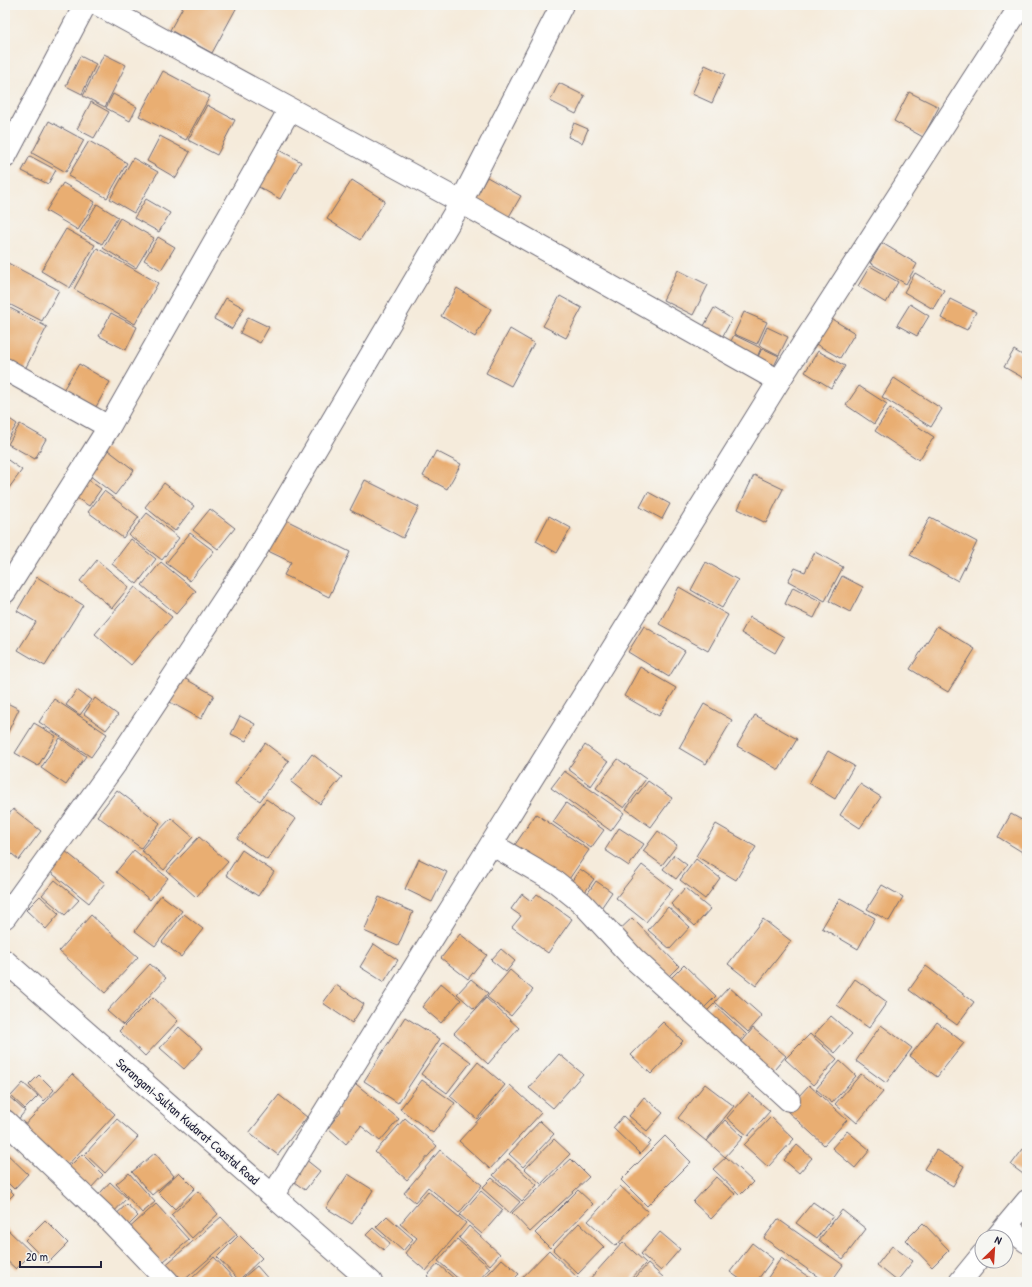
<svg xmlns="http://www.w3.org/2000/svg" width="1032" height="1287" viewBox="0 0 1032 1287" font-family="'Patrick Hand',sans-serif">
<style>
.building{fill:#e9ae72}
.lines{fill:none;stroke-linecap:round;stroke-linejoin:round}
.minor-casing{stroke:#6c6873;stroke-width:24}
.primary-casing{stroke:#6c6873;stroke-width:24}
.minor{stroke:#fff;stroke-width:22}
.primary{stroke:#fff;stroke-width:22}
.labels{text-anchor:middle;stroke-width:3;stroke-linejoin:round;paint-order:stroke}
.street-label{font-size:13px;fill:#22223b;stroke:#f6f6f2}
</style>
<rect width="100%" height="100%" fill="#f6f6f2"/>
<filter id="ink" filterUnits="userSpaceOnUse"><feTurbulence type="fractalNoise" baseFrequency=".025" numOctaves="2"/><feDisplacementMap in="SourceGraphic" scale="8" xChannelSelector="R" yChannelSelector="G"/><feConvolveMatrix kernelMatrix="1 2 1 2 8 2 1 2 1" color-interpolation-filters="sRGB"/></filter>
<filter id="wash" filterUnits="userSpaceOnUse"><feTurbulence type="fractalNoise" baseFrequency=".012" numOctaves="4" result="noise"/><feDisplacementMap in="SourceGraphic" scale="16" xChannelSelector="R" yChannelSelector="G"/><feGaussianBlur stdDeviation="0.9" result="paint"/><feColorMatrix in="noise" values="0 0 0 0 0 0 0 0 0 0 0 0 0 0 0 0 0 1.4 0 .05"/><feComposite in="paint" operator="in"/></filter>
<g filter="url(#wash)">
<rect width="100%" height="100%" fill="#f5ebdb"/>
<g id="blocks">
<path class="building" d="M184,5H238L212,53L170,30Z
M104,54L126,65L105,107L83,96Z
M80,56L96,64L82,94L66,86Z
M705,65L725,74L712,103L692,94Z
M163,71L210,96L186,140L139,116Z
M559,83L585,96L576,114L550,101Z
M909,92L939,107L923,137L894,121Z
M113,94L137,107L130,121L106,108Z
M91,102L109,112L94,138L77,129Z
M207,105L235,120L217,155L188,140Z
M49,121L84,140L66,172L32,153Z
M574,123L588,129L582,143L568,137Z
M160,136L190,152L176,178L147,161Z
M89,141L127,163L107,198L68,176Z
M271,145L301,162L280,199L250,182Z
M30,156L56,170L48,184L22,171Z
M133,158L158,172L134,213L110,199Z
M487,177L521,196L507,220L474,201Z
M352,180L385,201L360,240L327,219Z
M63,183L95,202L78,230L46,211Z
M146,199L170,213L159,232L134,218Z
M97,204L118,217L102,244L80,232Z
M120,218L154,238L136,268L103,248Z
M66,229L95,245L70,288L41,271Z
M158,237L175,247L161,270L144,260Z
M882,243L917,264L906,284L870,263Z
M97,248L158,283L135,324L74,289Z
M6,262L59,290L42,321L5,302V264Z
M870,266L898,282L886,303L858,286Z
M678,270L708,285L693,315L663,300Z
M915,273L944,290L933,309L904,292Z
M457,288L491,309L475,337L441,316Z
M560,296L582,308L566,338L543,326Z
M226,298L244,308L232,329L214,319Z
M950,299L976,312L967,330L941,318Z
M910,304L929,316L917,336L897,325Z
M8,307L47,327L25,369L5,359V313Z
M714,308L732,319L719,343L700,333Z
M744,312L767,322L757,344L734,334Z
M111,313L137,327L126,350L99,336Z
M248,317L269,327L260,343L240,333Z
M830,318L855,333L840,358L814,343Z
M767,327L788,337L779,355L759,345Z
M510,329L534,343L511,386L486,373Z
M734,335L761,348L755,362L727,349Z
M762,348L779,356L770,374L754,366Z
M1014,350L1027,358V380L1004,367Z
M818,351L845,366L831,388L805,372Z
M79,364L110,382L92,414L60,395Z
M894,378L942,409L931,427L882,397Z
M859,386L887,404L874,424L846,405Z
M890,408L934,437L919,460L875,431Z
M5,416L17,424L6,442L5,441Z
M20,424L46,439L35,459L8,444Z
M104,447L134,470L115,495L85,472Z
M436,451L461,464L447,489L423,476Z
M5,458L22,470L9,488L5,485Z
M82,475L101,489L89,506L69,493Z
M754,475L783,489L766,523L738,509Z
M365,480L419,507L403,538L350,510Z
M164,483L194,506L175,531L145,507Z
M104,491L139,517L123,538L88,512Z
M648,492L670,504L662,519L640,507Z
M210,509L235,528L218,549L193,530Z
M147,513L179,538L162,560L129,535Z
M549,516L571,528L557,553L536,541Z
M930,517L977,542L958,581L910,555Z
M284,519L350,552L329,597L284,575L291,562L268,551Z
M190,533L214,551L190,581L166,563Z
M131,539L156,559L137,584L112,564Z
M815,552L843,567L825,601L788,581L795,568L805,572Z
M97,560L129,587L112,608L80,581Z
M161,562L196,591L176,614L142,585Z
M706,562L738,580L722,608L691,590Z
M842,576L863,587L850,612L829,601Z
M37,577L83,605L45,666L18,650L36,622L17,611Z
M135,587L172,617L131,665L95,634Z
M679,587L728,615L708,651L659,624Z
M793,587L822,602L814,618L785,604Z
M750,617L784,637L775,653L741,633Z
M644,626L685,651L669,677L628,652Z
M937,626L975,649L948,692L910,669Z
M640,667L676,688L659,716L624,696Z
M182,677L214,695L201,719L168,701Z
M77,690L91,700L80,715L66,705Z
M95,698L118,715L106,730L84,714Z
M54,699L107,734L91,757L39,722Z
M5,702L19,709L5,738Z
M704,704L732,720L706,764L679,748Z
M755,715L797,739L779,770L737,746Z
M240,716L255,724L246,741L231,734Z
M34,723L56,736L38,766L15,753Z
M60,738L86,756L66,785L41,768Z
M265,743L289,761L260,801L235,784Z
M585,745L608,762L591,786L568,769Z
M828,751L854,766L835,799L809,783Z
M312,754L342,777L320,804L291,782Z
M618,759L646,779L624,808L596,788Z
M564,771L624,813L611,831L551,788Z
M648,781L672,798L651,827L626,809Z
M860,784L881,797L860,828L840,815Z
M117,790L160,823L141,848L97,816Z
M266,799L296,819L267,860L237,839Z
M566,803L604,830L591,848L553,822Z
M13,809L41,831L19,860L5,848V820Z
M536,814L589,850L565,885L512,849Z
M1011,814L1027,823V855L998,837Z
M171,818L193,837L164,870L141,850Z
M716,824L756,847L736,880L696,856Z
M619,828L644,844L629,866L605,850Z
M658,831L677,845L662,865L643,851Z
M199,837L228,862L196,897L167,871Z
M134,850L168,878L150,900L116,872Z
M242,850L274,872L258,896L226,875Z
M65,851L105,883L89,903L49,871Z
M674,855L687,865L676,879L663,869Z
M419,859L447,872L432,902L405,889Z
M696,859L720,878L705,899L680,880Z
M642,865L673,889L646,922L616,898Z
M580,869L594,879L581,898L567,888Z
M55,880L79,900L65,915L42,895Z
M596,881L612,892L599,911L583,900Z
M882,885L903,897L889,921L867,909Z
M685,888L710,909L695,926L671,904Z
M522,894L531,901L537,894L572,919L548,953L512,927L521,916L511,909Z
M161,895L182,911L155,946L135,931Z
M40,896L59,914L46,929L26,910Z
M379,897L413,912L398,946L364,931Z
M840,898L875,918L858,949L822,928Z
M668,907L690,927L670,949L648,930Z
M184,914L203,929L181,957L162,942Z
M91,915L138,957L105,993L59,951Z
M632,918L679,966L663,982L615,934Z
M763,919L791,941L756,986L728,964Z
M460,934L487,955L468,979L441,958Z
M374,944L398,960L384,982L360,967Z
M501,949L515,961L506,972L491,960Z
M150,964L166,978L123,1025L107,1011Z
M684,965L716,996L698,1014L666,983Z
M926,966L974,1002L957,1025L909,990Z
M510,970L533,990L511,1016L487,997Z
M471,979L488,993L474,1009L457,994Z
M855,979L887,1002L869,1028L837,1005Z
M441,983L461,1000L441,1023L422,1007Z
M336,985L364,1004L352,1023L323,1003Z
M729,987L762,1016L748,1032L715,1002Z
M153,997L178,1021L145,1056L119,1031Z
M486,998L519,1028L488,1064L454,1033Z
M714,1004L746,1034L734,1047L701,1017Z
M831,1016L852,1034L835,1053L814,1035Z
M405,1017L440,1039L398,1103L364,1081Z
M663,1022L683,1041L651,1074L631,1055Z
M937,1022L964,1043L937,1077L910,1056Z
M881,1025L912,1048L886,1083L856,1061Z
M179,1027L203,1048L184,1069L160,1048Z
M753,1028L786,1056L769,1076L736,1049Z
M810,1034L837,1059L813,1085L785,1059Z
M444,1042L471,1062L447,1093L421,1074Z
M559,1054L583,1074L553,1108L529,1088Z
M840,1061L856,1076L832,1103L816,1089Z
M478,1062L505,1085L477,1119L450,1096Z
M72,1074L115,1114L63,1170L20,1130Z
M861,1074L883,1092L857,1123L835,1104Z
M39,1075L54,1090L44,1101L29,1085Z
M422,1080L455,1103L433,1133L400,1109Z
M23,1083L38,1096L25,1109L11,1096Z
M356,1084L399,1119L380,1141L361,1126L346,1144L328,1128L341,1111L337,1108Z
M705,1084L734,1106L706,1141L678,1118Z
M510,1085L541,1113L490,1169L459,1141Z
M809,1085L847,1120L824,1145L786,1110Z
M5,1093L25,1111L13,1126L5,1119Z
M749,1093L770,1111L748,1136L727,1118Z
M279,1095L307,1117L278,1155L249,1133Z
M644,1097L663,1113L647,1131L629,1116Z
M623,1116L651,1142L640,1154L613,1128Z
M771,1117L794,1139L768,1167L744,1145Z
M405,1118L437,1146L407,1180L375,1152Z
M117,1119L138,1137L105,1173L85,1154Z
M725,1120L743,1137L725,1157L707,1141Z
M540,1121L554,1134L523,1167L509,1154Z
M847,1131L870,1150L855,1168L832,1148Z
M665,1136L691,1162L647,1206L621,1180Z
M554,1139L570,1154L541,1184L525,1169Z
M797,1145L812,1158L799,1173L784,1160Z
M1023,1149L1027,1152V1177L1011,1165Z
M440,1150L482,1185L459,1213L428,1187L415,1202L404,1193Z
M936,1150L964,1166L953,1186L924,1169Z
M5,1152L28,1174L14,1189L5,1180Z
M155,1153L174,1176L152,1195L132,1172Z
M82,1154L103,1175L90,1189L68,1168Z
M726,1157L753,1182L740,1195L713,1169Z
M305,1159L320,1171L305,1190L290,1179Z
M508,1159L537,1185L522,1201L493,1175Z
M571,1159L589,1177L530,1232L512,1213Z
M179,1172L195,1188L175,1209L158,1192Z
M129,1173L155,1202L142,1213L116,1184Z
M348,1174L373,1190L352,1224L326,1208Z
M716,1177L735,1194L711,1219L693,1202Z
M492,1178L520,1202L510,1213L482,1188Z
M110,1182L127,1198L111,1215L94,1200Z
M5,1185L14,1194L5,1203Z
M620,1186L648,1212L616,1246L588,1221Z
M578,1190L593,1204L550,1248L535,1233Z
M198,1191L218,1214L192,1238L171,1215Z
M428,1191L466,1223L426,1271L405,1253L417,1238L400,1224Z
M481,1191L503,1210L482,1234L460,1215Z
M813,1202L833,1216L817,1238L796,1223Z
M127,1204L138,1216L123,1231L111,1219Z
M156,1204L189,1240L158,1266L126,1231Z
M842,1210L866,1229L843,1259L819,1240Z
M387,1216L413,1239L403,1251L376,1227Z
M221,1217L237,1234L182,1282H174L162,1268Z
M778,1219L843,1265L831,1282H825L764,1238Z
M45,1220L68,1243L48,1263L25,1240Z
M579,1223L604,1247L578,1274L553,1250Z
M923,1223L949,1250L932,1267L906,1240Z
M469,1226L500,1254L490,1265L459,1238Z
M373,1228L390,1243L384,1250L366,1235Z
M7,1229L32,1253L16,1269L5,1259V1230Z
M660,1232L680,1249L661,1271L641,1254Z
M239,1235L262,1258L239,1280L217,1257Z
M457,1239L490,1268L477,1282H462L438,1261Z
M623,1242L646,1263L628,1282H587Z
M752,1243L773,1259L756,1282H744L730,1272Z
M892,1246L913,1261L897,1281L877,1265Z
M549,1250L582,1282H518Z
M214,1257L235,1280L233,1282H188Z
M781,1258L816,1282H765Z
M502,1259L519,1274L511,1282H481Z
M438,1264L458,1282H434L427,1276Z
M648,1264L663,1277L658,1282H640L635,1278Z
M257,1266L270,1281L269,1282H238Z"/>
</g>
</g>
<g filter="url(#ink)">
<use href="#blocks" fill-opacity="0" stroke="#6c6873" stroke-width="1"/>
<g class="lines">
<g class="minor-casing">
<path id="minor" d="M99,5L461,202L779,381
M5,157L85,5
M5,369L109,427
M5,592L109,427L290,109
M491,844L556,882L582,903L634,959L789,1100
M5,917L116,763L251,559L461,202L562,5
M5,1121L106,1217L168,1282
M273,1195L779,381L1021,5
M1006,1226L1027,1242
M997,1237L1027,1201
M960,1282L982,1255"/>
</g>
<g class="primary-casing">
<path id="primary" d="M5,961L371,1282"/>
</g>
<use href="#minor" class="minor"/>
<use href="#primary" class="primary"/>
</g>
</g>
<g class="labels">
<g class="street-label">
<text transform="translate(188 1121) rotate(41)" y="5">Sarangani-Sultan Kudarat Coastal Road</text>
</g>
</g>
<rect width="1032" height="1287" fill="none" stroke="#f6f6f2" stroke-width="20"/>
<g transform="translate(994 1249) rotate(25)"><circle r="19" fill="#f6f6f2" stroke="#a1a1a9"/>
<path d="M0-3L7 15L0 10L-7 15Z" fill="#c8321e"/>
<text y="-6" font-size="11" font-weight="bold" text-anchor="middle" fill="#22223b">N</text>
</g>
<path d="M20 1261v6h81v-6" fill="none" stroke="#22223b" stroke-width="2"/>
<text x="26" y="1261" font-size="12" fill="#22223b" stroke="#f6f6f2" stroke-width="3" paint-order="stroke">20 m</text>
</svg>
